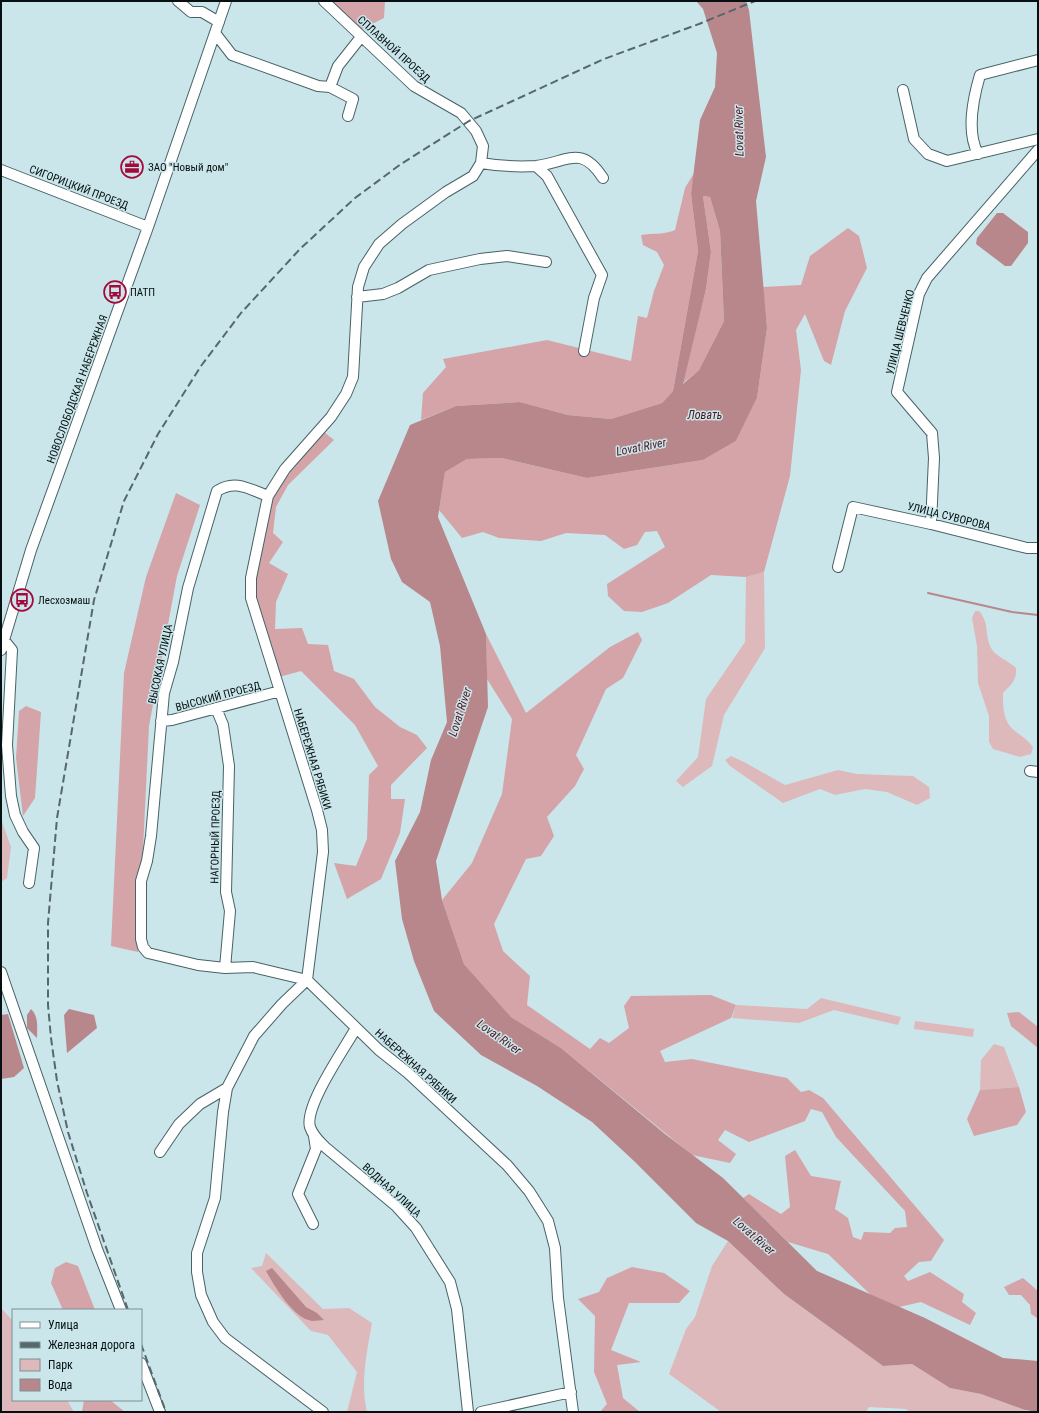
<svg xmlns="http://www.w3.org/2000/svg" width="1039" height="1413" viewBox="0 0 1039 1413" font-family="'Roboto Condensed',sans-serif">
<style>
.green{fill:#deb9bc}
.forest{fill:#d4a4a8}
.water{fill:#b7878c;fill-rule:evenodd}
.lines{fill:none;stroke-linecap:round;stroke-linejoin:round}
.stream{stroke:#b7878c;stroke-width:2}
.minor-casing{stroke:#486265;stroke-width:12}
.minor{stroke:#fff;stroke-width:10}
.rail{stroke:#57686b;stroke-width:2;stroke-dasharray:8 4;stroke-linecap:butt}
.labels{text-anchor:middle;stroke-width:3;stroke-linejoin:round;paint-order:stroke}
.street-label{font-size:11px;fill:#061012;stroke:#cae6ea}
.poi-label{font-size:11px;fill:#061012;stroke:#cae6ea;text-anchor:start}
.water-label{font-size:12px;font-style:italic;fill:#501520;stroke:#cae6ea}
</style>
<rect width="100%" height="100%" fill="#cae6ea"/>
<path class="green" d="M764,572L765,648L724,715L712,766L683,787L676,781L698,757L706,699L745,642L746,577Z
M975,611H979C991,625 983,636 993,651C998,657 1010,662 1016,668C1017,680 1011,685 1003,693C1003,707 1003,722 1015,731C1022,737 1029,740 1033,748L1031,754L1020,757L993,749L989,742V716L978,683L977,646L972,618Z
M731,756L746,763L785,785L838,770L857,774L913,776L929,787L930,798L917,805L887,792L865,789L835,795L820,789L783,803L730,766L725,760Z
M1,819L11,847L7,878L1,882Z
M821,998L901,1017L898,1025L834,1010L799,1023L732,1018L736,1005L807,1009Z
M915,1021L974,1029L973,1037L914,1029Z
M994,1044L1004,1047L1019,1087L980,1090L981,1060Z
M728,1241L784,1294L883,1366L912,1364L950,1388L981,1394L1025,1410V1412H910L906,1409L869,1407L866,1412H721L669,1374L686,1329L695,1317L712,1266Z
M266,1253L323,1309L349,1308L372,1323C367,1352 360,1383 367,1412H347L357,1372L328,1335L311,1331L251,1268L262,1266Z
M1,1308L13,1321V1400H67L74,1412H1Z"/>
<path class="forest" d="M333,1H385L384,18L360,30L337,7Z
M694,173L691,194L698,251L673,391L662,403L611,419L568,415L520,402L456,406L421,420L423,393L446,367L443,359L547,340L631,361L638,316L647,318L654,291L664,265L657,252L643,245L641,235C653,233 664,235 675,230L685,188Z
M703,196L710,197L720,231L724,321L699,370L682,384L706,289L711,252Z
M848,228L859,236L867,268L845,311L831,365L824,361L805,314L796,330L801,370L790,476L764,572L746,577L711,575L668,603L642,612L624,611L608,596L607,584L665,547L657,531L645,532L637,545L624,549L605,535L566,533L541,541L499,538L483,532L462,538L439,510L445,472L467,459L502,458L587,478L703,460L736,441L757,398L767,328L763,287L801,285L810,256Z
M324,432L334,440L288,485L276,507L273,533L283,542L269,563L288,574L276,602L275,629L302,628L308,644L328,645L334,671L354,679L375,707L400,727L417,735L427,748L391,785V799H405L400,833L381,879L347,899L334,863L356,866L367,839L369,775L378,766L355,725L301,671L279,677L255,600L254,584L271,499L278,487Z
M176,493L200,505L177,576L149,726L138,952L111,946L124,673L146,577Z
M638,632L642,640L623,678L606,689L576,755L584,769L575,786L547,817L554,836L541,856L526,859L494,924L503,951L530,976L527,1005L590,1049L600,1038L609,1043L629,1028L624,1006L631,996L711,995L736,1005L731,1018L660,1051L665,1062L692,1059L787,1078L801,1092L809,1090L823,1098L944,1240L931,1261L919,1262L904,1276L908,1281L930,1272L964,1294L962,1302L976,1313L970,1325L921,1302L899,1307L871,1295L828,1254L788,1242L743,1198L749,1194L781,1214L790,1207L785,1156L795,1150L811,1176L841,1181L835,1209L848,1218L853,1237L861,1240L864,1232L890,1233L895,1228L907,1227L905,1211L836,1137L822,1112L811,1109L805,1121L749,1142L725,1130L718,1140L736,1154L730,1163L692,1155L561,1048L511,1017L464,964L442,900L472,863L502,794L512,719L487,679L486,634L526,713L610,647Z
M26,706L41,712L35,798L23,816L16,758L19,711Z
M1019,1012L1038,1027V1048L1011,1026L1007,1013Z
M1019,1087L1026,1112L1017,1125L974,1136L967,1119L980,1090Z
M66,1262L78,1266L95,1310H63L51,1283L55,1268Z
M632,1267L664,1273L690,1291L679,1303H629L611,1350L641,1362L617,1365L623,1398L640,1412H600L607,1404L594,1372L595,1316L578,1299L599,1292L607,1278Z
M1023,1278L1038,1291L1037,1318L1031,1314L1030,1305L1021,1295H1009L1004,1287Z
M84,1400H110L125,1412H82Z"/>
<path class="water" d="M696,1H746L749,10L766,157L756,201L767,328L757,398L736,441L703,460L587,478L502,458L467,459L445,472L438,517L486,634L488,707L436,861L442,900L464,964L511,1017L561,1048L665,1134L723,1178L817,1271L925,1318L1003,1358L1038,1361V1412L1025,1410L981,1394L950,1388L912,1364L883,1366L784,1294L728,1241L696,1223L634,1161L592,1122L537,1086L481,1055L434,1011L414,961L402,919L395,861L420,812L431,760L447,722L440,646L430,602L402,582L391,559L378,501L410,425L456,406L520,402L568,415L611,419L662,403L673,391L698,251L691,194L700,120L715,87L717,53L703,9ZM703,196L710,197L720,231L724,321L699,370L683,384L706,289L711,252Z
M997,213H1003L1028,232V243L1011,266H1005L976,244L977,238Z
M31,1009C39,1017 37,1027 37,1038L27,1028V1015Z
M69,1009L94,1015L97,1028L67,1053L64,1015Z
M8,1014L24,1068L14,1077L1,1079V1015Z
M272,1268L306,1307L317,1313L324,1320C321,1320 316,1321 312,1321C293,1318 275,1287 266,1271Z"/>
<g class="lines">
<path class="stream" d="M928,593L1012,612L1038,615"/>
<g class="minor-casing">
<path id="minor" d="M178,1L191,12H202L219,22
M215,33L232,55L318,86L330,87
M903,90L914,139L928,154L947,161L1038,139
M348,116L353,99L330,87L338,66L361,37
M978,154C966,131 973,99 980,75L1038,60
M481,163C499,166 518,167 536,166C568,162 581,144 603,178
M536,166L547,176L602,275L594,298L584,351
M1,170L148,227
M357,297L383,294L398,288L429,270L480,259L507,256L546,262
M268,496C249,489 235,479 217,491L188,588L173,662L164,693L151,836L147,861L141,881V939L143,947L148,953L198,965L225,968L253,967L307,980
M931,524L934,458L932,433L897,392L919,294L927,278L1038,150
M838,567L853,507L931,524L1027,548H1038
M4,640L12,650L7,745L11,796L15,815L23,832L34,848L29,883
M1,650L31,550L148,227L226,1
M216,708L223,725L229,766L226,892L230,911L225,968
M161,721L172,720L280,691
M1030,771L1038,772
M1,972L97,1249L121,1310
M307,980L323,852L322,830L317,810L251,598V578L268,496L285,469L331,417L346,394L353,377L358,287L364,267L379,244L402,224L446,192L473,176L481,163L483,146L476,131L461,113L414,86L324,1
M307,980L379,1050L408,1073L507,1165L529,1191L548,1221L555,1248L558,1298L573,1412
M307,980L282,1004L254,1036L227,1088L223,1112L215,1198L197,1253V1272L201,1295L213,1322L225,1338L323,1412
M356,1028C345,1048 304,1106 310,1127C313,1136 319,1141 325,1147L396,1206L416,1228L450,1282L457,1309L468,1412
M160,1152L179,1124L200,1104L227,1088
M313,1224L298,1194L316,1149L314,1136
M141,1363L160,1412
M481,1412L571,1392"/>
</g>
<use href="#minor" class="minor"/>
<path class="rail" d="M128,1310L87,1193L68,1132L57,1081L51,1038L48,1005V923L57,818L94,600L124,501L158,434L201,366L241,313L300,249L355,198L401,164L469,121L604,59L699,24L755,1
M141,1344L166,1412"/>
</g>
<defs>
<g id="office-ring" transform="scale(1.15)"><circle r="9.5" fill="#cae6ea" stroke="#a4093b" stroke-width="1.5"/><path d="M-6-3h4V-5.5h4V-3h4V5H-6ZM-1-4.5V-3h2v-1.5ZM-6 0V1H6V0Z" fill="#a4093b"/></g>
<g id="bus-ring" transform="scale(1.15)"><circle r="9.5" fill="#cae6ea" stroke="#a4093b" stroke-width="1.5"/><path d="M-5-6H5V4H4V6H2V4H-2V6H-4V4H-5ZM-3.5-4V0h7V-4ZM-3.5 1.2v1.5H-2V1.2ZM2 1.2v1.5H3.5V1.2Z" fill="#a4093b"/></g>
</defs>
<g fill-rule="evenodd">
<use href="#office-ring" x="132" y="167"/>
<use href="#bus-ring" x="115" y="292"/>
<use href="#bus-ring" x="22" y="600"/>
</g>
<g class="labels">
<g class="street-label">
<text transform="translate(394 49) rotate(42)" y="4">СПЛАВНОЙ ПРОЕЗД</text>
<text transform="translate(79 187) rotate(21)" y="4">СИГОРИЦКИЙ ПРОЕЗД</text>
<text transform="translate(900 332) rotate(-76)" y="4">УЛИЦА ШЕВЧЕНКО</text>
<text transform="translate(77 389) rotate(-70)" y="4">НОВОСЛОБОДСКАЯ НАБЕРЕЖНАЯ</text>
<text transform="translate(949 516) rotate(14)" y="4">УЛИЦА СУВОРОВА</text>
<text transform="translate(160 664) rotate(-78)" y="4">ВЫСОКАЯ УЛИЦА</text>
<text transform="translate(218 696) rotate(-15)" y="4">ВЫСОКИЙ ПРОЕЗД</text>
<text transform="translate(313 759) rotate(73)" y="4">НАБЕРЕЖНАЯ РЯБИКИ</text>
<text transform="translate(215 837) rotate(-89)" y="4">НАГОРНЫЙ ПРОЕЗД</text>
<text transform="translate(416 1066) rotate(42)" y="4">НАБЕРЕЖНАЯ РЯБИКИ</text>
<text transform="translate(392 1190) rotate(42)" y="4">ВОДНАЯ УЛИЦА</text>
</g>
<g class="poi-label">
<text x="148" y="171">ЗАО "Новый дом"</text>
<text x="130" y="296">ПАТП</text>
<text x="38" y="604">Лесхозмаш</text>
</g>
<g class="water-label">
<text transform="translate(739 131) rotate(-91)" y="4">Lovat River</text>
<text x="705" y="419">Ловать</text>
<text transform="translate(641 447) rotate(-11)" y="4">Lovat River</text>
<text transform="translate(460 712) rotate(-72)" y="4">Lovat River</text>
<text transform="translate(499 1037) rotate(35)" y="4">Lovat River</text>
<text transform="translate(754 1236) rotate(41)" y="4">Lovat River</text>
</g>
</g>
<rect width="1039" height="1413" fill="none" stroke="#061012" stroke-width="4"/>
<rect x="12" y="1309" width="130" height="92" fill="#cae6ea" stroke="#7c9094"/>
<rect x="20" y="1322" width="20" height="6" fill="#ffffff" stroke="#7c9094"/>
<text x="48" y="1329" font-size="12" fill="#061012">Улица</text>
<rect x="20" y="1342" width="20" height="6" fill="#57686b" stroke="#7c9094"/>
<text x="48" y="1349" font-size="12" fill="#061012">Железная дорога</text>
<rect x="20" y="1359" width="20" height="12" fill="#deb9bc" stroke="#7c9094"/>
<text x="48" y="1369" font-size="12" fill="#061012">Парк</text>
<rect x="20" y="1379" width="20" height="12" fill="#b7878c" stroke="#7c9094"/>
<text x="48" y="1389" font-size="12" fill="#061012">Вода</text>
</svg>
